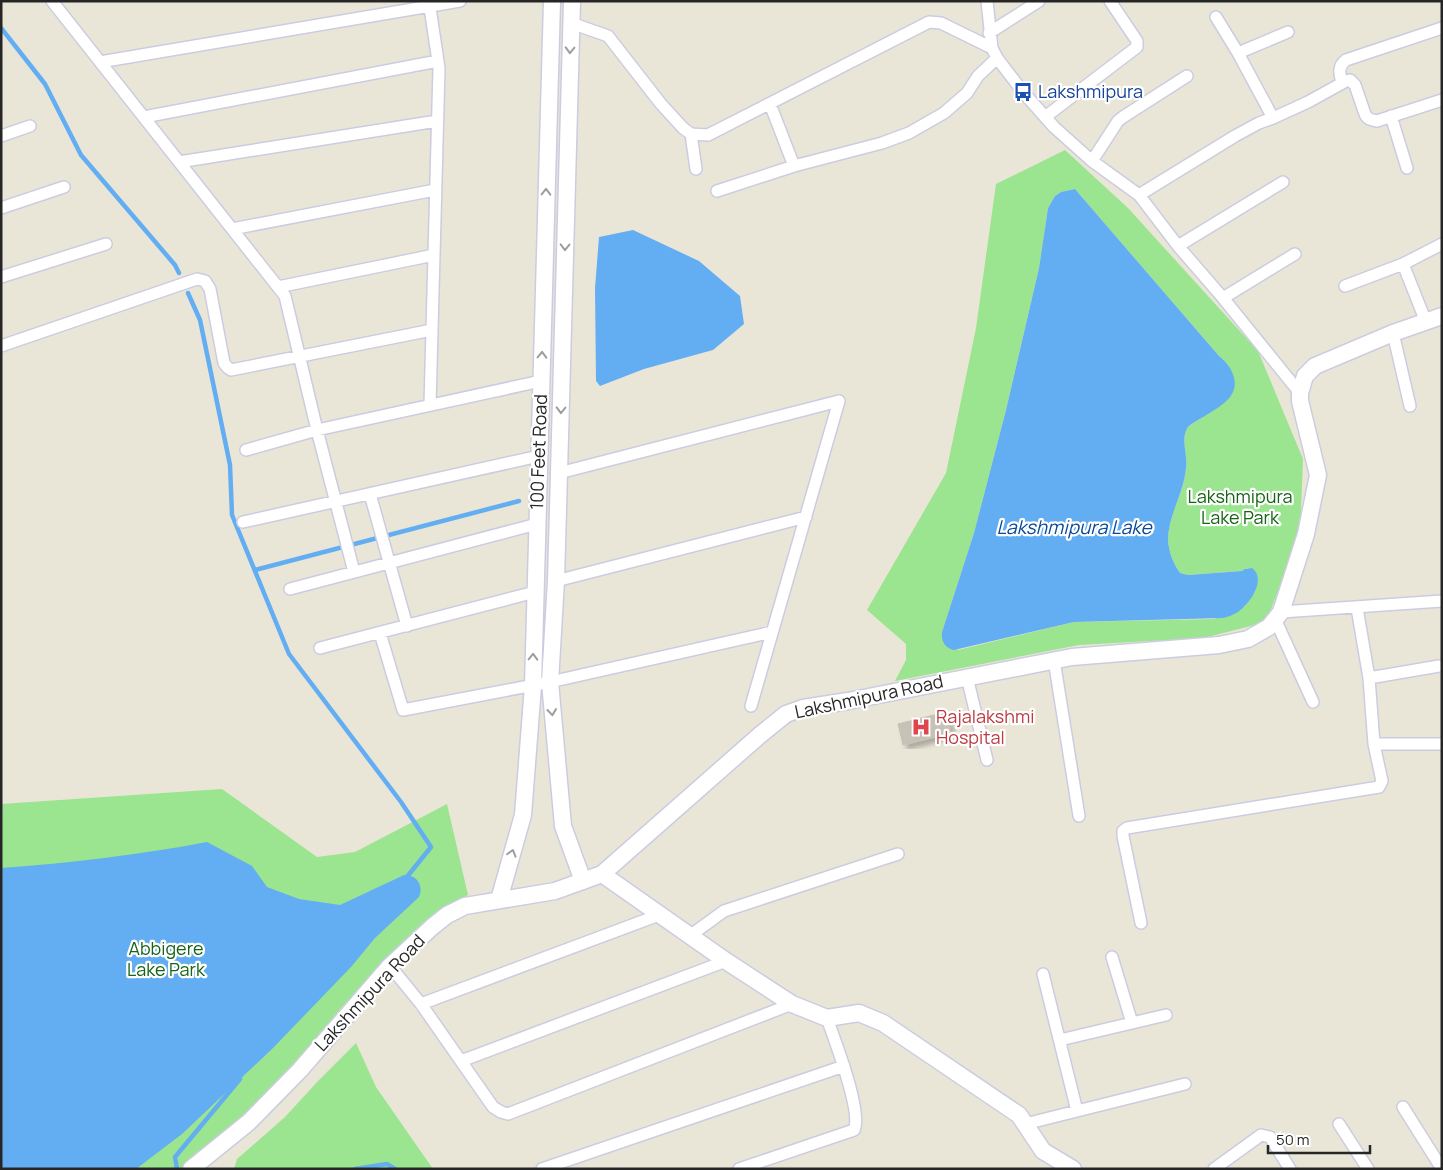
<svg xmlns="http://www.w3.org/2000/svg" width="1443" height="1170" viewBox="0 0 1443 1170" font-family="Manrope,sans-serif">
<style>
.green{fill:#9be490;fill-rule:evenodd}
.water{fill:#63aef2}
.lines{fill:none;stroke-linecap:round;stroke-linejoin:round}
.stream{stroke:#63aef2;stroke-width:4.5}
.building{fill:#c5c2b7;stroke:#c5c2b1;filter:url(#shadow)}
.street-casing{stroke:#cccce1;stroke-width:14}
.secondary-casing{stroke:#cccce1;stroke-width:19}
.street{stroke:#fff;stroke-width:11}
.secondary{stroke:#fff;stroke-width:16}
.oneway{stroke:#9d9d9d}
.labels{text-anchor:middle;stroke-width:4.5;stroke-linejoin:round;paint-order:stroke}
.transit-label{font-size:18px;fill:#164399;stroke:#fff;text-anchor:start}
.street-label{font-size:18px;fill:#262626;stroke:#fff}
.park-label{font-size:18px;fill:#166416;stroke:#fff}
.health-label{font-size:18px;fill:#be3a42;stroke:#fff;text-anchor:start}
.water-label{font-size:19px;font-style:italic;fill:#084999;stroke:#fff}
</style>
<defs>
<filter id="shadow"><feDropShadow dx="4.5" dy="4.5" stdDeviation="2.5" flood-color="#0004"/></filter>
</defs>
<rect width="100%" height="100%" fill="#eae6d7"/>
<path class="green" d="M1065,150L1128,208L1258,351L1303,459L1300,535L1266,622L1204,638L1079,645L895,681L906,660V644L867,610L946,473L976,328L996,184ZM1075,189L1219,356L1224,360L1229,398L1188,427C1180,438 1188,455 1186,468C1184,493 1168,516 1168,540C1169,553 1173,563 1180,573L1188,575L1242,571L1248,568L1258,579L1255,591L1245,606L1214,619L1074,622L958,650L942,632L974,533L1006,410L1039,268L1048,208L1055,196L1061,192Z
M222,789L317,857L355,852L447,804L468,895L433,915L341,1008L295,1064L246,1114L195,1159L180,1169H1V804Z
M356,1043L376,1087L433,1169H234L237,1159L285,1117L318,1081Z"/>
<path class="water" d="M1075,189L1219,356C1231,365 1241,383 1230,397C1222,408 1199,418 1188,427C1180,438 1188,455 1186,468C1184,493 1168,516 1168,540C1169,553 1173,563 1180,573L1188,575L1242,571L1245,569L1252,568C1267,579 1250,604 1238,612C1233,615 1228,617 1223,618L1074,622L954,650C945,648 941,641 942,632L974,533L1006,410L1039,268L1048,208L1055,196L1061,192Z
M633,230L699,261L740,296L744,324L713,350L644,369L600,386L596,381L595,288L599,237Z
M207,842L252,866L267,887L299,899L340,905L404,875C417,875 424,885 419,897L375,938L351,967L273,1048L182,1134L136,1169H1V868C70,863 139,855 207,842Z"/>
<g class="lines">
<path class="stream" d="M1,28L45,84L81,155L175,265L179,273
M188,293L200,320L230,465L232,515L289,654L401,802L431,847L406,878
M255,570L519,501
M177,1169L175,1157L240,1079
M355,1169L387,1164L395,1169"/>
</g>
<path class="building" d="M946,712L951,733L903,745L898,724Z"/>
<g class="lines">
<g class="street-casing">
<path id="street" d="M52,1L285,296L317,430L354,572
M429,1L439,68L430,405
M987,1L992,48L997,58L1023,92L1054,127L1092,161L1139,195L1178,246L1223,298L1300,393
M1216,17L1238,53L1273,118
M571,23L608,36L661,104L683,128L691,134L708,135L929,22L941,23L992,48
M989,33L1039,1
M1238,53L1288,32
M100,62L460,1
M1342,82C1339,73 1338,66 1346,60L1442,28
M770,104L794,166
M1391,116L1407,168
M144,117L438,61
M1045,117L1137,47V41L1110,1
M691,134L696,169
M1,136L30,126
M1092,161L1118,121L1123,117L1187,76
M179,162L437,121
M717,191L794,166L882,143L909,133L944,113L967,93L978,76L997,58
M1139,195L1235,136L1259,123L1273,118L1308,102L1346,81L1350,80L1355,85L1365,114C1367,119 1371,120 1377,121L1442,100
M1,208L64,187
M232,229L435,190
M1178,246L1283,182
M1,277L106,244
M1345,286L1403,264
M278,287L434,255
M1223,298L1295,254
M1426,322L1403,264L1442,244
M1393,333L1410,406
M1,346L197,279L205,281L210,289L224,363L228,368L231,370L432,330
M246,450L317,430L541,381
M559,473L839,401
M370,494L407,626
M243,522L539,456
M556,581L806,517
M290,589L537,524
M1357,608L1369,678L1374,744H1442
M1281,612L1442,601
M1275,619L1313,702
M380,633L403,710L550,682L772,632
M320,648L535,592
M1054,660L1079,816
M967,677L987,760
M1369,678L1439,666
M751,706L839,401
M1141,923L1123,836V831L1127,828L1379,787L1382,781L1374,744
M691,935L724,911L898,854
M1112,957L1132,1023
M390,966L421,1004L493,1107L501,1112L508,1114L792,1004
M1043,974L1077,1111
M421,1004L659,915
M1060,1040L1166,1015
M461,1061L726,961
M1403,1107L1442,1169
M1025,1124L1185,1084
M1339,1124L1368,1169
M542,1169L844,1066
M739,1169L854,1130C863,1112 834,1039 827,1018
M1214,1169L1261,1135L1270,1137L1290,1169"/>
</g>
<g class="secondary-casing">
<path id="secondary" d="M572,1L556,581L550,682L563,826L583,881
M602,874L726,961L792,1004L827,1018L859,1013L883,1023L1019,1115L1043,1151L1073,1169
M499,900L523,815L533,686L552,1
M191,1169L249,1122L300,1070L390,966L432,927L447,915L465,906L555,891L602,874L760,735L786,714L803,708L848,701L1072,657L1219,645L1248,639L1269,627L1281,612L1306,534L1318,475L1300,401V393L1305,376L1315,366L1393,333L1442,316"/>
</g>
<use href="#street" class="street"/>
<use href="#secondary" class="secondary"/>
</g>
<defs><path id="oneway-chevron" d="M-2-3.5L2.5 0L-2 3.5" fill="none" stroke-width="1.6" stroke-linecap="round" stroke-linejoin="round" transform="scale(1.25)"/></defs>
<g class="oneway">
<use href="#oneway-chevron" transform="translate(570 50) rotate(92)"/>
<use href="#oneway-chevron" transform="translate(546 192) rotate(-89)"/>
<use href="#oneway-chevron" transform="translate(565 247) rotate(91)"/>
<use href="#oneway-chevron" transform="translate(542 355) rotate(-89)"/>
<use href="#oneway-chevron" transform="translate(561 410) rotate(91)"/>
<use href="#oneway-chevron" transform="translate(533 657) rotate(-88)"/>
<use href="#oneway-chevron" transform="translate(552 712) rotate(84)"/>
<use href="#oneway-chevron" transform="translate(512 853) rotate(-74)"/>
</g>
<defs>
<g id="bus-bare" transform="scale(1.5)"><path d="M-5-6H5V4H4V6H2V4H-2V6H-4V4H-5ZM-3.5-4V0h7V-4ZM-3.5 1.2v1.5H-2V1.2ZM2 1.2v1.5H3.5V1.2Z" fill="#1a4fb4" stroke="#fff" stroke-width="2.5" paint-order="stroke"/></g>
<g id="hospital-bare" transform="scale(1.5)"><path d="M-5-5h3v3.5h4V-5h3V5h-3V1.5h-4V5h-3Z" fill="#e0444e" stroke="#fff" stroke-width="2.5" paint-order="stroke"/></g>
</defs>
<g fill-rule="evenodd">
<use href="#bus-bare" x="1023" y="92"/>
<use href="#hospital-bare" x="921" y="727"/>
</g>
<g class="labels">
<g class="transit-label">
<text x="1038" y="98">Lakshmipura</text>
</g>
<g class="street-label">
<text transform="translate(539 452) rotate(-88)" y="6">100 Feet Road</text>
<text transform="translate(869 697) rotate(-12)" y="6">Lakshmipura Road</text>
<text transform="translate(370 993) rotate(-47)" y="6">Lakshmipura Road</text>
</g>
<g class="park-label">
<text x="1240" y="503">Lakshmipura<tspan x="1240" dy="21">Lake Park</tspan></text>
<text x="166" y="955">Abbigere<tspan x="166" dy="21">Lake Park</tspan></text>
</g>
<g class="health-label">
<text x="936" y="723">Rajalakshmi<tspan x="936" dy="21">Hospital</tspan></text>
</g>
<g class="water-label">
<text x="1074" y="534">Lakshmipura Lake</text>
</g>
</g>
<rect width="1443" height="1170" fill="none" stroke="#262626" stroke-width="5"/>
<path d="M1268 1145v8h102v-8" fill="none" stroke="#262626" stroke-width="2.5"/>
<text x="1276" y="1145" font-size="15" fill="#262626" stroke="#ffffff" stroke-width="4" paint-order="stroke">50 m</text>
</svg>
